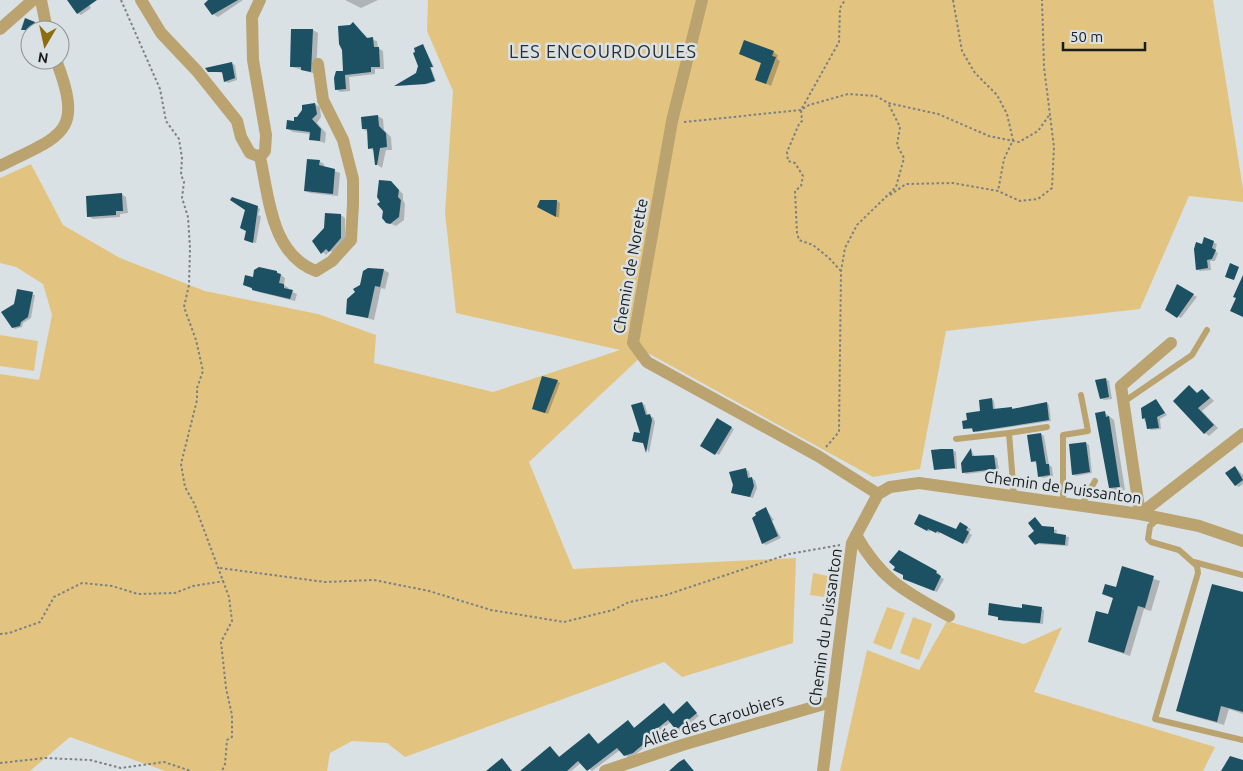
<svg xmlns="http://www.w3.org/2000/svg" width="1243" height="771" viewBox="0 0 1243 771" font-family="Ubuntu,sans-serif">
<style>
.green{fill:#e2c480}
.shadow{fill:#0003}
.building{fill:#1c5063}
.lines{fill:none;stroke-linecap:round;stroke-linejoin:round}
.path{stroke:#7b8082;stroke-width:2;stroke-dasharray:2.5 2.5;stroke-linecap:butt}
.lane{stroke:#baa36f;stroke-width:6}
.street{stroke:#baa36f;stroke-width:12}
.labels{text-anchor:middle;stroke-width:5;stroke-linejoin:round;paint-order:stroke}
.street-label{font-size:16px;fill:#191c1d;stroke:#dae1e4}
.neighbourhood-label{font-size:18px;letter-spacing:1px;fill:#292f31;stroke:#dae1e4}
</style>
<rect width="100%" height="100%" fill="#dae1e4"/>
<path class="green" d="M428,0H1213L1243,189V202L1189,196L1140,309L946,331L920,469L873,477L646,352L529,462L573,569L796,558L793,643L682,677L664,662L405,757L387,743L352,741L330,753L327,771H165L70,737L30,771H0V374L39,380L52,315L43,284L16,267L0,263V178L31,164L63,225L120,258L205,291L318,314L376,335L374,363L493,392L620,350L456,313L445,213L453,91L427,31Z
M0,335L38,341L34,371L0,366Z
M813,573L828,576L824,597L810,595Z
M887,607L905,613L891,650L873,643Z
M913,617L932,624L919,660L900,653Z
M947,621L1024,644L1062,627L1034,692L1215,747L1203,771H840L867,650L919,670Z"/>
<path class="shadow" d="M74,0H86L91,8L81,15L78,13Z
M211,0H243L218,17L213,14Z
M345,0H378L361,8Z
M26,20L38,25L41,29L30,30V41L25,38L27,31L23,29Z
M353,24L369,39L377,41L378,48L383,51L384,69H375V74L349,77L350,91L340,92L336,89L345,72Z
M313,30L318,33L316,74L292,67Z
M423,46L434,67L431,68L436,81L428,84L397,86L417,73Z
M773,52L778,55L777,59L780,61L771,86L762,82V63L740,54Z
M231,63L235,65L237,80L228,83L225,81L224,73L209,71Z
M315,104L320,107L321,117L317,123L326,133L325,143L311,139V134L293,132L288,129Z
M378,116L383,119L384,130L391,137L392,150H386L382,168L376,164L375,151L369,148L368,132L363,129Z
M319,161L324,164V167L340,173L338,196L310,193L305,191Z
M391,182L403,194V200L405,204L404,220L396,226L387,222L382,202Z
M121,194L126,197L128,213L120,214V217L93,219L88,216Z
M557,201L560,203L559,218L542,208Z
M257,207L260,209L258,215L261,216L256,243L248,241Z
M341,215L345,218V240L334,253L330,251L326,255L315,245Z
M1205,238L1217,244L1215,251L1218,253L1215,261H1210L1211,270L1200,271L1197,269Z
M384,270L389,273L385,289L381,288L374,320L348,313L361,285Z
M277,272L285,278L284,285L289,288L288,290L297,294L295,301L258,292L245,285Z
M1178,286L1197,297L1181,318L1166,310Z
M18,290L35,295L31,318L23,323L22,327L15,329L12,327Z
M1106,379L1109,381L1112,399L1104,400L1101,398Z
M557,381L560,383L548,414L533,409Z
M1189,387L1198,394L1202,390L1206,393L1214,401L1202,411L1218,428L1209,436L1205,433Z
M992,399L994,401L995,410L1012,408L1015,410L1047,403L1049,405L1051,421L977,432L974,429H964Z
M1156,400L1167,415L1160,419L1161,429L1151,430L1143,418Z
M642,403L645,405L648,416L653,417L655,422L649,453L645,444L634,441L642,435Z
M1105,413L1114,420L1125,490L1115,491L1110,488Z
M717,420L734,429L719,455L702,445Z
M1041,434L1044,436L1049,465L1052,467L1053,476L1043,478L1039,476L1037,463L1032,461Z
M1086,443L1089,445L1092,473L1076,476L1073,474Z
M953,450L956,452L957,469H935Z
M971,450L975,457L994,456L997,458L999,470L966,474L963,472Z
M1235,467L1243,475V484L1239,487L1235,485Z
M745,470L749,471L750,478L755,480L757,488L753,498L732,493Z
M766,509L774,520L772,521L781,538L766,545L763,543Z
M1035,519L1044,528L1057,530L1056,535L1069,537L1068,546L1036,544Z
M915,524L956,531L960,524L971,529L969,533L972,535L967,544L941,531L939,534L931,529L930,532Z
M899,552L940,574L938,576L944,579L937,592L908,580Z
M1123,568L1160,581L1151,611L1144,609L1130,656L1089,642L1109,616L1114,598L1104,594L1117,589Z
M1243,594V714L1229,709L1224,725L1185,714L1178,710Z
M1041,608L1044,610L1043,624L1002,621L1000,617L989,615Z
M687,703L699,716L680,731L671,722L652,737L654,740L636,754L628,757L620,750L592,771L581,763L571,771H523L550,747L560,757L589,734L599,744L628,721L635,728L664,704L674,714Z"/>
<path class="building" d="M67,0H97L77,14Z
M208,0H238L212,15L204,4Z
M25,18L35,22L32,30H21Z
M353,22L367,38L373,37L374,47H379L380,67H371V72L345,75L346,89L335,90L334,78L336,71H343L342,50L339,44L338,26L350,25Z
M291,29H313L311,72L301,70V67H290Z
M744,40L774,51L772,56L776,57L766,84L755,80L761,63L739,54Z
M423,44L433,67H430L435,81L425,84L394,86L416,73L418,66L413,53L415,52L414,48Z
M232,62L235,78L224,82L222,72H208L205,68Z
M315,103L317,114L312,119L321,129L320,141L309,140L310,132L286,129L287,120L294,121V117H297L302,110V105Z
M378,115L379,126L386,133L387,147L380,148L377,165H375L373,148L368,149L367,129H362L361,117Z
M307,159L320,160L319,165L335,169L333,194L304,191Z
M379,180L391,181L399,190L398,197L401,200L399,217L390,224L386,223L382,218L383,211L377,204L380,202L377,197Z
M122,193L123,211H116V215L87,217L86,196Z
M232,197L258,206L253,243L244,240L246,231L240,228L245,210L230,200Z
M540,200H557L556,217L537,207Z
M325,213L341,214V238L329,252L326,249L321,254L312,241L324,228Z
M1204,237L1214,241L1212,248L1216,250L1212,259L1207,260L1208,268L1196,270L1194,249L1196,242L1202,244Z
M1230,263L1239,267L1234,280L1225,277Z
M259,267L277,271V273L281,274L279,283L284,284V288L293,290L290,299L252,290V288L243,285L245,275L253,277L254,270Z
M368,268L384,269L380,287L375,286L368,318L346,314L347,299L355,292L353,289L360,285L363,271Z
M1243,275V317L1230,311L1236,298L1233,297Z
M1177,284L1194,294L1177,318L1165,310Z
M17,289L33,292L28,317L21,322L20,326L12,328L1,312L14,304Z
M542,376L558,380L545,413L532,409Z
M1106,378L1109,397L1100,399L1095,380Z
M1189,385L1197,393L1202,389L1210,398L1198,408L1214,425L1204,434L1173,401Z
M992,398L993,409L1012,407V409L1047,402L1049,420L973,432L972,428L963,429L962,421L967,420L966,413L980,411L979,400Z
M1156,399L1165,413L1157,417L1159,428L1147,429L1145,418L1142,419L1141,408Z
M642,402L646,415L650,414L652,420L646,453L643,443L632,441L634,432L640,433L631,405Z
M1105,411L1106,417L1109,416L1120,487L1109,488L1095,413Z
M717,418L732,427L715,455L700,446Z
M1041,433L1046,464H1049L1050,475L1038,477L1036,461L1031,462L1027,435Z
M1086,442L1090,472L1072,475L1069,444Z
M971,448L972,456L994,455L996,469L962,473L961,463Z
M941,449H953L955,468L934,470L931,450Z
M1235,466L1243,480L1235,486L1225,473Z
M746,468L748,478L752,477L754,486L750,497L731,493L733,485L729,472Z
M766,507L778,536L762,544L752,518L756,515L755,513Z
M919,514L956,529L960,522L968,527L966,530L969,532L963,544L937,531L936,533L928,529L927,531L914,524Z
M1035,517L1042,526L1054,527V533L1066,535L1065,545L1039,543L1035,545L1028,536L1034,531L1028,523Z
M899,550L937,571L936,573L941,576L934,591L903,579V575L893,570L895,567L889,562Z
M1122,566L1154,576L1145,608L1138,606L1124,653L1088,642L1096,611L1108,614L1113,598L1102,594L1105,584L1116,587Z
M1212,584L1243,592V712L1221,706L1217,722L1176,711Z
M989,603L1022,608V604L1042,607L1040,623L998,620V617L988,615Z
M687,701L697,713L676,730L668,720L649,735L652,737L633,753L624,756L617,748L587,771L578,761L567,771H520L550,746L559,757L589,733L598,744L628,720L634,728L664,703L673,714Z
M1230,756L1243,760V771H1221Z
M502,758L512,771H486L497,762Z
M684,759L694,771H669L679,762Z"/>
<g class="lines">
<path class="path" d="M121,0L160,89L166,121L179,139L182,158L181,175L184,182L182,198L188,217L190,248L189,285L184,307L196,340L203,371L197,388V400L181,464L185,487L194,503L229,597L232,621L221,642L226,688L232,715V737L227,740L225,764L222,771
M953,0L962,51L975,73L997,95L1007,114L1013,140L1004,159L998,191
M684,122L801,110L809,105L848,94L876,96L888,103L938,114L989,136L1019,142L1038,131L1050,114
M890,195L906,184L953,183L998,191L1020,201L1038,199L1052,188L1054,147L1044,67L1042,0
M841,271L829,258L813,245L799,240L797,233L795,191L801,186L803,176L795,163L788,161L787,152L799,124L802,121L801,110L839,42L840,8L845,0
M826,447L839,432L841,271L845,248L857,225L896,187L904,158L897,145L900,127L888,103
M220,568L325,582L374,580L429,591L491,610L564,622L613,610L629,602L666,595L789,554L840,545
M0,634L9,633L40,622L54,597L82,583L112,586L138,594L175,593L193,586L224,581
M0,763L45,758L90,760L121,768L164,762L191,771"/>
<path class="lane" d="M1125,401L1192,355L1207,330
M1009,433L1047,427
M956,439L1009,433L1014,496
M1063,503V435L1088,431L1081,395
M1081,506L1095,481
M1159,518L1150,526L1148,539L1151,542L1179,550L1197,566L1198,573L1155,719L1243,740
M1194,562L1243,575"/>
<path class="street" d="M41,0L47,30
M141,0L161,33L197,71L237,121L241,137L250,153L260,157L265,151L266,135L253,60L252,17L260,0
M702,0L672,121L633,343L647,362L818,456L878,494
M0,29L33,0
M260,157C269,197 271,254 316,271L332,261L351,240L353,204V179L343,140L323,100L318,64
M0,166C61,135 85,135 56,60
M878,494L890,487L919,483L1140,514L1199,526L1243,541
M1140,514L1121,386L1171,343
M1140,514L1243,434
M856,535C881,580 906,592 949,616
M605,771L682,745L831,702
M823,771L852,543L878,494"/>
</g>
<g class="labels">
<g class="street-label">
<text transform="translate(630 266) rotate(-80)" y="6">Chemin de Norette</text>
<text transform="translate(1063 487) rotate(8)" y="6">Chemin de Puissanton</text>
<text transform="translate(825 627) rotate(-82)" y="6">Chemin du Puissanton</text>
<text transform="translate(713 720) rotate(-17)" y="6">Allée des Caroubiers</text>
</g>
<g class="neighbourhood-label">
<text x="603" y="58">LES ENCOURDOULES</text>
</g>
</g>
<g transform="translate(45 45) rotate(189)"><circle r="24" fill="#dae1e4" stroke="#8d9294"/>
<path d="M0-4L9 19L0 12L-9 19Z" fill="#8e6d11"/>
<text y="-8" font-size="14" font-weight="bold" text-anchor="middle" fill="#191c1d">N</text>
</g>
<path d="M1063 42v8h82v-8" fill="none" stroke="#191c1d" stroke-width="2.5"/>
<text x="1070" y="42" font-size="15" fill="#191c1d" stroke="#dae1e4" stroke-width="4" paint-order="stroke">50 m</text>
</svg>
